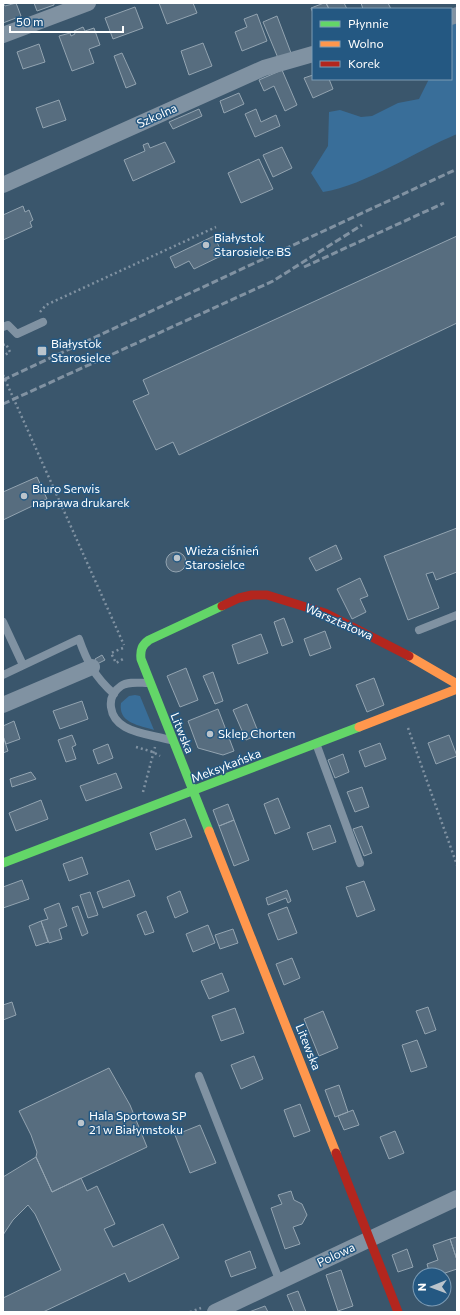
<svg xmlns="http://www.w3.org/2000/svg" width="460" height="1315" viewBox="0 0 460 1315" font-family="Commissioner,sans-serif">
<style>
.green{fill:#396e99}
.building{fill:#576d7f;stroke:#93a4b1}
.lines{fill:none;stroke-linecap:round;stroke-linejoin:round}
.path{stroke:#8092a2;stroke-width:2.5;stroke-dasharray:2 3;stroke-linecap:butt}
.lane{stroke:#8092a2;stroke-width:8}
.street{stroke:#8092a2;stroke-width:16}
.fast{stroke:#63d668;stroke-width:9}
.slow{stroke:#ff974d;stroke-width:9}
.jam{stroke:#b3261e;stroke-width:9}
.rail{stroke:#8192a2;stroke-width:3;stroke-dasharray:7 3;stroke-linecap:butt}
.poi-dot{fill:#bac4cc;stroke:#245882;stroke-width:1.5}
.labels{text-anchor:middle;stroke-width:3;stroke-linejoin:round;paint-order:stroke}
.street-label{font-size:12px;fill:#fff;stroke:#245882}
.poi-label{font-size:12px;fill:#fff;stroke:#245882;text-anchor:start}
</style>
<rect width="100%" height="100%" fill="#3a566c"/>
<path class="green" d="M457,21V134C416,151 366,185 323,192L311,173L328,146L329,112L340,110L361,117L372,116L398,103L419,99L429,79H451V23Z
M135,695L140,696L154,730C138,725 118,723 121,703L129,696Z"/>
<path class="building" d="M3,3L5,6L16,3L21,16L3,23Z
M34,3H54V5L37,11Z
M159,3H193L197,13L167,24Z
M324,3H326L329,9H313V13L311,8Z
M326,3H344L347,9H329Z
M361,3H388L391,9H363Z
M135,7L143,28L113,39L105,18Z
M257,14L267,41L242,51L235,32L247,27L244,19Z
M277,16L291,53L278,58L263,22Z
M83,27L85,31L94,28L100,45L89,49L94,63L72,71L59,36L70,33L71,36L75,34L74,31Z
M203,43L212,66L189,75L181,51Z
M39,44L45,62L23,69L17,52Z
M122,53L136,84L126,88L114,56Z
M282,70L297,105L285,111L274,86L264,91L259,80Z
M313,75V79H329L333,89L313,98L304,78Z
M239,93L244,104L224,113L220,101Z
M59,100L66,120L43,128L36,108Z
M199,109L202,116L173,129L169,122Z
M256,109L261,122L276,115L280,126L255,137L245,114Z
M165,142L175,162L133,181L124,160L145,151L143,145L148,143L150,148Z
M282,147L292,168L273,177L263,155Z
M259,159L273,189L241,203L228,173Z
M23,206L25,212L29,210L33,220L30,222L32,227L3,240V215Z
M214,236L223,255L194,269L189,261L175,268L170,257Z
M457,236V323L179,455L173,442L156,450L133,401L149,394L143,380Z
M37,477L47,499L3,520V492Z
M457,528V572L436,580L433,572L426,574L439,608L408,620L384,556Z
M336,545L342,559L316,571L309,558Z
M166 562a10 10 0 1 1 20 0a10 10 0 1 1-20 0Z
M360,578L368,596L360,599L366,612L352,619L337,589Z
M284,618L293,642L282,646L274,622Z
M325,631L331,648L310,656L304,639Z
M261,634L268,653L238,664L232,645Z
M102,655L105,660L97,664L95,659Z
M186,668L198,700L180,707L167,676Z
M213,672L223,701L215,704L203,676Z
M374,678L384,705L367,712L356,685Z
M82,701L88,719L60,729L53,711Z
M247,704L259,734L246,740L233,710Z
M218,709L234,751L223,755L198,748L188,721Z
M14,721L20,739L6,744L3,736V726Z
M72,735L76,745L72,747L76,759L66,762L58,740Z
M449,735L457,756L436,764L428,743Z
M3,736L8,751L3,753Z
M380,743L386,759L365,767L359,751Z
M108,744L113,758L98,764L93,750Z
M343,754L349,772L335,778L328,760Z
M31,772L36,779L12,787L10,779Z
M116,773L122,788L86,801L80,786Z
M362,787L369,807L355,812L347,792Z
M278,798L290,828L275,834L264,804Z
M41,800L48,819L16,831L9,813Z
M228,804L234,820L219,826L213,810Z
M185,819L192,837L156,850L150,833Z
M234,820L249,860L234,866L219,826Z
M330,825L336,842L313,850L307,833Z
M362,826L372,853L364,856L353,829Z
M82,857L88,874L69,881L63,864Z
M22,880L29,899L3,908V887Z
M129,880L135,896L103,908L97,892Z
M364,881L375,910L357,917L346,887Z
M287,890L291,901L288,903L286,898L268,905L266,898Z
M180,891L188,912L175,918L167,897Z
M90,892L98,915L88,918L80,895Z
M59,903L67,926L59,929L62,939L49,943L41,921L48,919L44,909Z
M78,906L88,933L82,936L72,908Z
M287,907L297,933L278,940L268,914Z
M146,911L154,932L145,935L137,915Z
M41,921L48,942L36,946L29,926Z
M208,925L215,943L193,952L186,934Z
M233,929L238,943L220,949L215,935Z
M292,958L300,978L284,985L276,964Z
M222,973L229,991L209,999L201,981Z
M12,1002L16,1015L3,1020V1005Z
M428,1007L436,1030L425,1034L416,1011Z
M235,1008L244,1033L221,1041L212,1016Z
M323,1011L338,1048L319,1056L304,1019Z
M417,1040L427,1067L411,1072L402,1045Z
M254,1056L263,1079L241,1089L231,1065Z
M109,1068L130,1105L147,1147L52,1192L36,1157L37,1152L31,1135L19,1111Z
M339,1085L348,1112L335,1117L325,1090Z
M300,1104L310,1131L294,1137L284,1110Z
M353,1110L359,1125L344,1130L338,1116Z
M200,1125L216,1163L190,1173L175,1135Z
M395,1131L404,1153L389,1159L380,1137Z
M36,1157L52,1192L81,1178L87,1191L97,1186L115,1224L104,1229L113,1247L163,1224L179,1258L129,1282L125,1273L43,1312H3V1298L61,1270L35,1214L28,1205L13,1220L3,1235V1177Z
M291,1191L294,1200L302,1204L307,1215L302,1224L293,1227L300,1244L285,1249L271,1208L282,1204L278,1195Z
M457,1237V1260L450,1239Z
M450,1239L457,1260V1269L439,1275H430L427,1264L438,1260L433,1245Z
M407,1249L413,1267L398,1272L392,1255Z
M250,1251L256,1268L231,1277L225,1261Z
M341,1270L353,1306L338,1311L326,1275Z
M298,1291L306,1312H294L287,1295Z
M265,1306L268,1312H249Z"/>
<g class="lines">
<path class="path" d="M40,312L46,305L216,227
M3,345L6,344L10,352L3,356
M3,375L124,645
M123,648L111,653L116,663L123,659
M408,728L457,865
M136,747L153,752L160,756
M143,792L155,747
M190,1312L201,1308"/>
<path class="lane" d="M3,327L8,325L17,334L43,322
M3,622L23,665
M419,630L457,615
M3,675L79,639C87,662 95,677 114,694
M148,683C140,683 128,681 121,686C105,697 109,718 125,727C137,734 156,736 170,740
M317,746L360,863
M199,1076L280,1282"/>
<path class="street" d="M451,17L457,15
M3,35L88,3
M3,185L264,68L313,54
M3,705L92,667
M215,1312L457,1198"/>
<path class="fast" d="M209,831L141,659C140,650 142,645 149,640L222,606
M3,863L359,727"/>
<path class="slow" d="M409,656L457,684
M359,727L457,689
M209,831L336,1153"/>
<path class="jam" d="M222,606L239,598L252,595H267L325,613L409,656
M336,1153L398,1312"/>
<path class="rail" d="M304,267L444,203
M3,380L457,169
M3,404L273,281L362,225"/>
</g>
<g class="poi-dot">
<circle cx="206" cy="245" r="4"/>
<rect x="37" y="346" width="10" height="10" rx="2"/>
<circle cx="24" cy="496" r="4"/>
<circle cx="177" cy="558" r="4"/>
<circle cx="210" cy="734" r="4"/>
<circle cx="81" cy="1123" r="4"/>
</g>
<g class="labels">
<g class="street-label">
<text transform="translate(157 116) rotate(-24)" y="4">Szkolna</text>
<text transform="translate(339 622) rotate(24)" y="4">Warsztatowa</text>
<text transform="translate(182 733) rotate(68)" y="4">Litwska</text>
<text transform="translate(226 766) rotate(-21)" y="4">Meksykańska</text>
<text transform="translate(308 1047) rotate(68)" y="4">Litewska</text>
<text transform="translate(336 1255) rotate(-25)" y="4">Polowa</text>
</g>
<g class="poi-label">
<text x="214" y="242">Białystok<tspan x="214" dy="14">Starosielce BS</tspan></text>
<text x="51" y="348">Białystok<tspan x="51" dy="14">Starosielce</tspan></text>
<text x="32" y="493">Biuro Serwis<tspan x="32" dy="14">naprawa drukarek</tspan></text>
<text x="185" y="555">Wieża ciśnień<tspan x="185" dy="14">Starosielce</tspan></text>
<text x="218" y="738">Sklep Chorten</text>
<text x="89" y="1120">Hala Sportowa SP<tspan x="89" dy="14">21 w Białymstoku</tspan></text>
</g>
</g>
<rect width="460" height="1315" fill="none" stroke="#ffffff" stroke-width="8"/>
<rect x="312" y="8" width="140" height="72" fill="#245882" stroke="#7c9bb4"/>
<rect x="320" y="21" width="20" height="6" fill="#63d668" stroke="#7c9bb4"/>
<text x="348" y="28" font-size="12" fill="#ffffff">Płynnie</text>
<rect x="320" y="41" width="20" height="6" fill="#ff974d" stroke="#7c9bb4"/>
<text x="348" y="48" font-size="12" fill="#ffffff">Wolno</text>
<rect x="320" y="61" width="20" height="6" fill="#b3261e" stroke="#7c9bb4"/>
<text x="348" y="68" font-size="12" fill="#ffffff">Korek</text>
<g transform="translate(432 1287) rotate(269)"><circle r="19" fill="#245882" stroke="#7c9bb4"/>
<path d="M0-3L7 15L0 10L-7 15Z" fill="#bac4cc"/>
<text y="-6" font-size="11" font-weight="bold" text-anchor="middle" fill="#ffffff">N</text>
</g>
<path d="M10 26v6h113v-6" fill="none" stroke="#ffffff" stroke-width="2"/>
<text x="16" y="26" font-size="12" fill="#ffffff" stroke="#245882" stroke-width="3" paint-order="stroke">50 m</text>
</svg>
